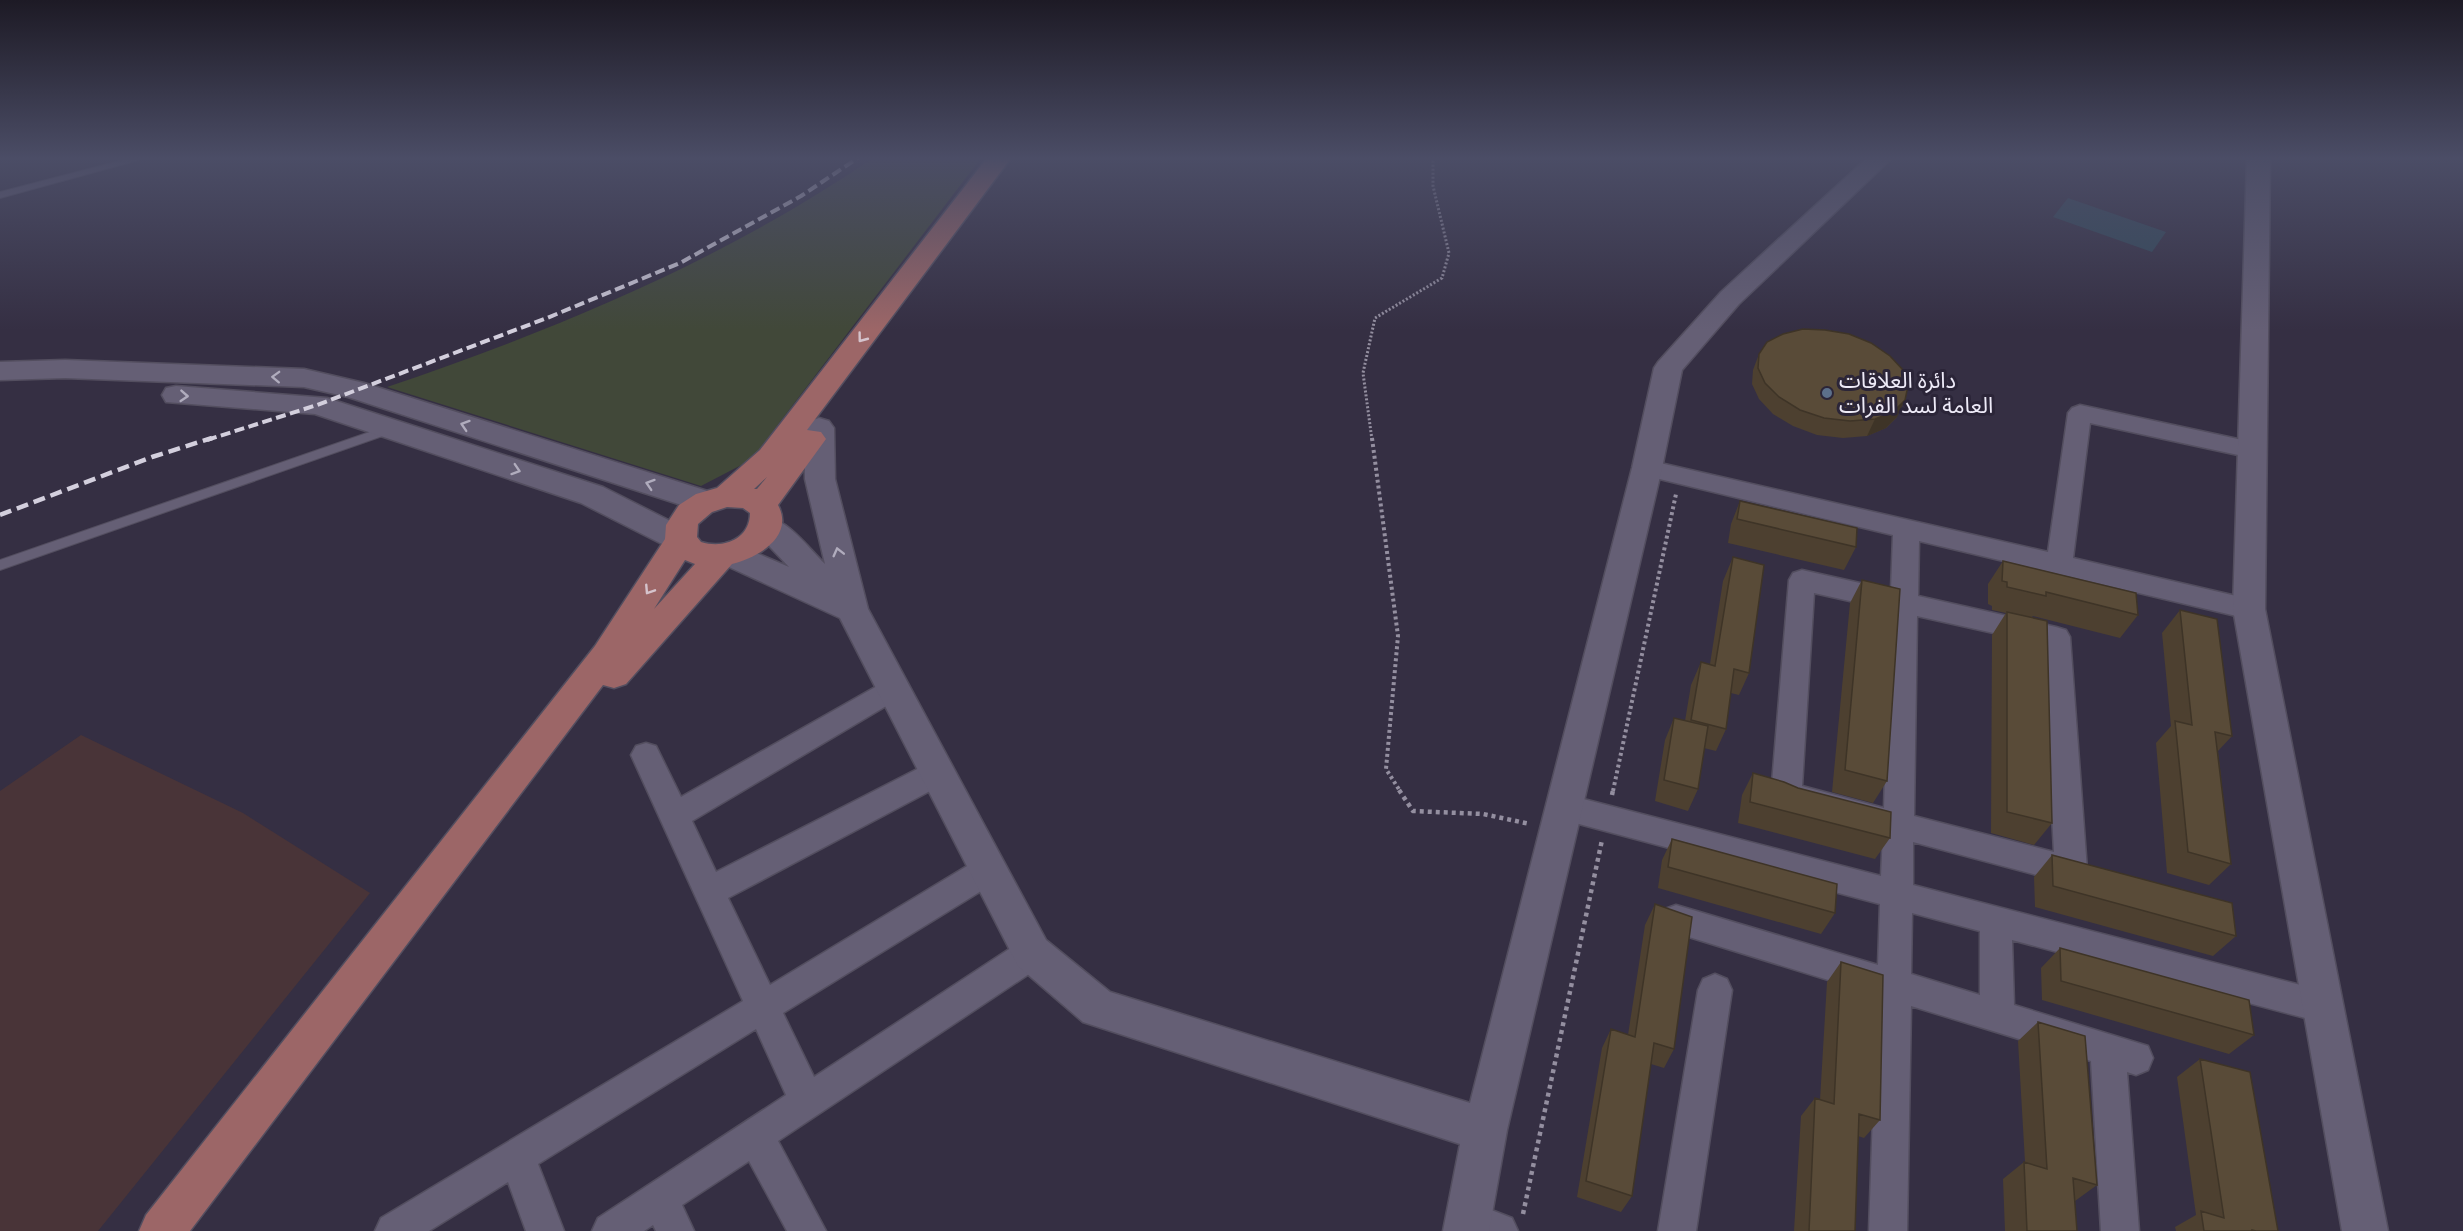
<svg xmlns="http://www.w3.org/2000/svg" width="2463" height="1231" viewBox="0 0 2463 1231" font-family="'Zilla Slab','Noto Sans Arabic',serif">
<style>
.industrial{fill:#493438}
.green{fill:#414839}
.water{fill:#314959}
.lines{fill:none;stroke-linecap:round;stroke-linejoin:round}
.lane-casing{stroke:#534e5f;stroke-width:2}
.street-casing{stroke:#534e5f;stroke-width:3}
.secondary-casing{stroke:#534e5f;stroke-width:3}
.primary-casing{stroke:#534e5f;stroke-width:3}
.path-far2{stroke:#948fa0;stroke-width:3;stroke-dasharray:2 2;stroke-linecap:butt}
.path-far1{stroke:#948fa0;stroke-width:4;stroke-dasharray:3 3;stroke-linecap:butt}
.path{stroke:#948fa0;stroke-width:4.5;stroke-dasharray:4 4;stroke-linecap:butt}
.lane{fill:#655f75;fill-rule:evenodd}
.street{fill:#655f75;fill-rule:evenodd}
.secondary{fill:#655f75;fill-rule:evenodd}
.primary{fill:#9c6667;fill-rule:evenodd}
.rail-far1{stroke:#d3cfdd;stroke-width:4;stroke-dasharray:10 4.5;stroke-linecap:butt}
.rail{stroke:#d3cfdd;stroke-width:4.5;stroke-dasharray:12 6;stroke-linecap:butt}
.wall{fill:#4d4030}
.shaded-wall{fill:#3e3427}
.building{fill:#594b38;stroke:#3e3427;stroke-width:1.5}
.oneway{stroke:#d5c3cc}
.oneway2{stroke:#b0acbd}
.service-dot{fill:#5c6f8a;stroke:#2b2538;stroke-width:2}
.labels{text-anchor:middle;stroke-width:6;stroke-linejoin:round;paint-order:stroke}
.poi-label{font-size:22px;fill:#eeebf8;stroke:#2b2538;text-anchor:start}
</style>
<rect width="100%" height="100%" fill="#352f43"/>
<path class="industrial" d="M81,735L243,813L370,893L98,1231H0V791Z"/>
<path class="green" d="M873,158H981L751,460L701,486L387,387C558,329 724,260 873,158Z"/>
<path class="water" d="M2068,198L2166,232L2152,252L2053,217Z"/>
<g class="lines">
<g class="lane-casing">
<path id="lane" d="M131,158H146L0,198V192Z
M390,425L394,426L396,429L394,432L0,570V560Z"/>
</g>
<g class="street-casing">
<path id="street" d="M2080,405L2261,444L2264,450L2261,456L2252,458L2090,423L2073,558L2249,599L2259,602L2262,609L2259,616L2249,619L1919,541L1918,596L2056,627L2066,630L2070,637L2087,870L2082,880L2071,884L1913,842V885L2324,991L2336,996L2341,1007L2336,1018L2324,1023L2012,940L2014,1005L2148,1046L2153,1058L2148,1070L2136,1075L2127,1072L2139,1231H2101L2091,1061L1911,1006L1907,1231H1869L1877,995L1676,933L1665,929L1660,919L1665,909L1676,905L1878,965L1880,904L1564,820L1553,816L1549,807L1553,798L1564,794L1881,876L1883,833L1786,808L1775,804L1771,795L1789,580L1793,573L1802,570L1891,590L1893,535L1647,476L1638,474L1635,468L1638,462L1647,460L2048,552L2068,413L2072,408ZM1814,593L1890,610L1884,808L1802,786ZM1917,616L2043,644L2054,852L1914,816ZM1912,913L1980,931V995L1911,974Z
M893,677L903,680L907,688L903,696L692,821L716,872L927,764L937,761L947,764L952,773L947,782L728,898L770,985L977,860L988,856L999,860L1004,870L999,880L783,1013L814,1077L1020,942L1032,938L1044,942L1048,953L1044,964L778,1141L826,1231H787L749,1161L682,1205L694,1231H656L653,1225L644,1231H592L598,1218L786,1095L756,1029L538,1164L564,1231H526L508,1182L429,1231H375L381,1218L743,1001L631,755L636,746L646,743L656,746L681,797Z
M1715,974L1727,979L1732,990L1696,1231H1658L1698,990L1703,979Z
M1468,1201L1512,1218L1518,1231H1454L1449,1220L1455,1207Z"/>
</g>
<g class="secondary-casing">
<path id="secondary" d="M1867,158H1892L1739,304L1682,370L1662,468L1507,1130L1489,1231H1443L1460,1144L1083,1022L1018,966L840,618L718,562L713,554L718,546L729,542L740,546L789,567L750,526L755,518C782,510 806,546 825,564L805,479L804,428L809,421L819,418L829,421L834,428L835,479L868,609L1046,940L1110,992L1470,1103L1632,468L1654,368L1658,362L1721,292Z
M2247,158H2270L2265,609L2388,1231H2342L2233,609Z
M65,360L304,369L364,383L717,494L721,502L717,510L706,513L348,397L304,387L65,378L0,380V362Z
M176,386L327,398L603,487L692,532L697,540L692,548L681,551L670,548L581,503L315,414L166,402L162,395L166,388Z"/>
</g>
<g class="primary-casing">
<path id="primary" d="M987,158H1011L807,430L821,432L826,439L778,505C795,537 757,558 732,564L626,684L614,688L603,685L190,1231H139L146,1215L595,646L665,539L666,525L679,505L696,494L717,488L760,450ZM767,477L757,489H754ZM727,507L743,508L750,513C750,539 724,549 701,542L697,537L698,524L712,512ZM685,560L695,564L654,609Z"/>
</g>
<path class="path-far2" d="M1372,440L1363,373L1375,318L1442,278L1449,253L1433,186V158"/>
<path class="path-far1" d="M1372,438L1398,636L1386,769L1400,791
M1613,791L1676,494"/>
<path class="path" d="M1399,790L1413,811L1483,814L1530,824
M1612,795L1613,790
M1523,1214L1602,840"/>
<use href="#lane" class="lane"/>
<use href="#street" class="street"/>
<use href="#secondary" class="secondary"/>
<use href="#primary" class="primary"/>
<path class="rail-far1" d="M207,440L317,405L547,318L680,263L801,196L858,158"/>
<path class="rail" d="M0,515L152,457L212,438"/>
</g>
<path class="wall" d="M1759,354L1897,417L1886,428L1867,436L1843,438L1817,435L1793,426L1773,414L1759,399L1752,384L1753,370Z
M1740,501L1856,547L1844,570L1728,543L1731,524Z
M1733,557L1749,673L1739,695L1731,693L1726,729L1716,751L1704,748L1698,789L1688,811L1655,801L1665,740L1674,718L1685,721L1691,685L1701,662L1710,664L1723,581Z
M2003,561L2138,615L2120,638L2033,616L2032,617L2052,823L2034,845L1991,833L1992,635L2006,613L1992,610V606L1988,604V584Z
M1862,580L1887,781L1873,803L1832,792L1850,603Z
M2180,610L2232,736L2218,751L2231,864L2209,885L2167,873L2156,743L2171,726L2162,633Z
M1753,773L1890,838L1875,859L1738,823L1742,795Z
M1672,839L1835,913L1821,934L1658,888L1662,860Z
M2052,855L2236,936L2213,956L2035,907L2034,877Z
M1655,904L1674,1049L1664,1068L1651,1064L1632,1196L1621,1212L1577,1197L1602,1048L1611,1029L1628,1035L1645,925Z
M2060,948L2254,1035L2229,1054L2042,1000L2041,968Z
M1841,962L1880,1120L1864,1138L1858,1136L1855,1231H1794L1801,1116L1815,1098L1820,1100L1827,982Z
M2038,1022L2097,1185L2075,1201L2077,1231H2005L2003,1179L2024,1162H2025L2018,1041Z
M2200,1059L2278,1231H2176L2175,1227L2196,1215L2177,1077Z"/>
<path class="shaded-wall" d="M1905,400L1897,417L1886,428L1867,436L1875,419Z"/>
<path class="building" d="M1803,329L1825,330L1849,334L1871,343L1890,356L1903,370L1908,386L1905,400L1893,412L1875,419L1850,421L1824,418L1800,410L1779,397L1765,383L1758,368L1759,354L1767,342L1783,334Z
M1740,501L1857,528L1856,547L1737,519Z
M1733,557L1764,565L1749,673L1734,669L1726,729L1691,720L1701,662L1715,666Z
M2003,561L2136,593L2138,615L2046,592V596L2007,587V582L2002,581Z
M1862,580L1900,589L1887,781L1845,770Z
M2180,610L2217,619L2232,736L2215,732L2231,864L2188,852L2175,721L2192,725Z
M2007,612L2047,621L2052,823L2007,812Z
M1674,718L1708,726L1698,789L1664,780Z
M1753,773L1784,782L1798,788L1891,812L1890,838L1750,802Z
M1672,839L1837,884L1835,913L1668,867Z
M2052,855L2232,903L2236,936L2053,886Z
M1655,904L1692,917L1674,1049L1654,1043L1632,1196L1586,1181L1611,1029L1635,1037Z
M2060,948L2249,1000L2254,1035L2061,981Z
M1841,962L1883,975L1880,1120L1859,1114L1855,1231H1809L1815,1098L1834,1104Z
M2038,1022L2085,1036L2097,1185L2073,1178L2077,1231H2027L2024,1162L2047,1169Z
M2200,1059L2250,1072L2278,1231H2256L2252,1230V1231H2204L2201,1211L2224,1218Z"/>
<defs><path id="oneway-chevron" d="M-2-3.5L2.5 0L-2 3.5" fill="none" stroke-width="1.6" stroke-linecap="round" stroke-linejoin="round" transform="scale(1.5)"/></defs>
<g class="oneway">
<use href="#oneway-chevron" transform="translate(862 338) rotate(127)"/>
<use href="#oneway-chevron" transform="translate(649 590) rotate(123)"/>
</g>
<g class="oneway2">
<use href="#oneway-chevron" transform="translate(276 377) rotate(-178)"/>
<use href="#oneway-chevron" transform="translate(184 396) rotate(4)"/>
<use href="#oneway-chevron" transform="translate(465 425) rotate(-162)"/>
<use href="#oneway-chevron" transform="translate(516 470) rotate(18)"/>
<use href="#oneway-chevron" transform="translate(650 484) rotate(-162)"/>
<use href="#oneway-chevron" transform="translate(838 552) rotate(-104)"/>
</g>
<linearGradient id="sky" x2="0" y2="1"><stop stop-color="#1d1a25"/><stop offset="0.48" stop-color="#4b4d66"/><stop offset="1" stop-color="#4b4d66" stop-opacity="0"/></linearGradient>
<rect width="2463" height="330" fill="url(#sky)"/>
<circle class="service-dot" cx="1827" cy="393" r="6"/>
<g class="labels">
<g class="poi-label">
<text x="1839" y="388">دائرة العلاقات<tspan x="1839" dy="25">العامة لسد الفرات</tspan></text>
</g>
</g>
</svg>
